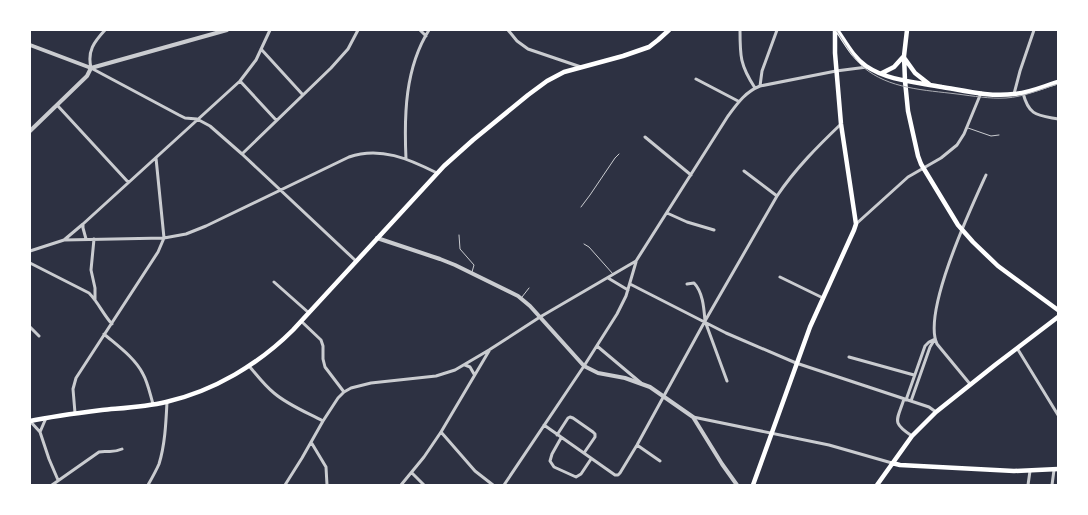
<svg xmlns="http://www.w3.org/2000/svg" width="1088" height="515" viewBox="0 0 1088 515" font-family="Literata,serif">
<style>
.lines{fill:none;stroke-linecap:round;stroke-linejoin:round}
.service{stroke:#caccd0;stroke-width:1}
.minor{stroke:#caccd0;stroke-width:3}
.tertiary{stroke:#caccd0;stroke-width:4}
.secondary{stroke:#fff;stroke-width:4.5}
.tram{stroke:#abadb3;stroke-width:1}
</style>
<rect width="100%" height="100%" fill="#2d3142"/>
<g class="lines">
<path class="service" d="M968,128L991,136L999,135
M581,207L590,195L615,158L619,154
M459,235L460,249L474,265L472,272
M584,244L589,247L613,274
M522,297L529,288"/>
<path class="minor" d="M105,30C94,42 87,51 91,68L179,115L185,118L197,119L210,126L242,154L356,261
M420,30L426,36
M508,30L517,41L528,49L581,67
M740,30C740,56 740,65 755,88
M261,49L303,95
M696,79L738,101
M240,81L276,120
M760,86L762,71L777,30
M1023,93C1029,116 1037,115 1058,119
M1014,94L1020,71L1034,30
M57,105L128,182
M645,137L691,175
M242,154L331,68L348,49L358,30
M406,159C404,115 405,68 429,30
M744,171L777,196
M667,213L687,222L714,230
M83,224V228L86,239
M856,224L908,177L941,158L957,145L964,134L981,93
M94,239L91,270L95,288V300
M64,240L83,224L240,81L256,60L270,30
M30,251L64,240L164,238L186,234L206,226L349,157C380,146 409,159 437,173
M30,263L89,293C98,302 103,314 112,324
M780,277L823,298
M608,278L628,290
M274,282L309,313
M630,284L726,333L796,363L929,407L936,412
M687,284L694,283C703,292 704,309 705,321L727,381
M301,321L321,340L323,346V359L325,367L344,392
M30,327L39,336
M104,334C118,346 135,358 143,374C148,383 150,394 153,404
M597,346L641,383
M1017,348L1058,415
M849,357L914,375
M465,365L470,367L474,374
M249,366C257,375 264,385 274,393C288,405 306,412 323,421
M970,384L937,344C922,312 971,208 986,175
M904,399C897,421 891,422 912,436
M906,400L925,346L929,342L935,339
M911,401L930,347L935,339
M75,413L73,389L76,378L158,252L164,238L156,158
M693,417L829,445L892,463
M30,421L40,432L49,459L58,480
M544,425L615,475H618L620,473L637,445L705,321L777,196C795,169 818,146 841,124
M40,432L46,418
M441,432L475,471L493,485
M557,435L568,418L570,417L573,418L593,432L595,434V437L584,453
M561,438L552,454L550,461L554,467L576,477L581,474L591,459
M311,442L326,467L327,485
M637,445L660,461
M412,473L424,485
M52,485L99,452C108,450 111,454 122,449
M148,485C152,478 156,471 159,464C165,445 166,422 167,402
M285,485L302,458L323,421L338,398L344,392L351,388L371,383L436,376L455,370L489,350L540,317L636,261L728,116C737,104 745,92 760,86L836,71L867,67
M401,485L424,457L441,432L489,351
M504,485L584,366L617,314L626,296L636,262
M1028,485L1030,471
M1052,485L1054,470"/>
<path class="tertiary" d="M30,45L91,68L227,30
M30,131L87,76L91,68
M377,238L440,259L455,265L518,296L530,306L584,366L598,373L625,378L650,387L693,417L722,464L737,485"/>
<path class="secondary" d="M837,30C846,43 853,57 866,66C888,81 917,82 942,87C966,91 990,97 1014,94C1029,93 1044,86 1058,82
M907,30L904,56L905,81L908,111L918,156L921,164L958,225L973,242L998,266L1058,310
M905,59L915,73L929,84
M882,73L894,67L903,57
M30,421C54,416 78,413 102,410C123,408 145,407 166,402C214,391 259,364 293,330L444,166L473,140L528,95L547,81L564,72L623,56L649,47L658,40L669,30
M892,463L900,465L1014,471L1058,469
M753,485L810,327L854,230L856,224L841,124L835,53V30
M877,485L912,436L936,412L995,365L1058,317"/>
<path class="tram" d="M836,30C844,42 852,57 863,67C889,89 925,90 957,94C973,96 990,99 1006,98C1024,97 1041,89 1058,84"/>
</g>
<rect width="1088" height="515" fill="none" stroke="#ffffff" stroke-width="62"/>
</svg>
